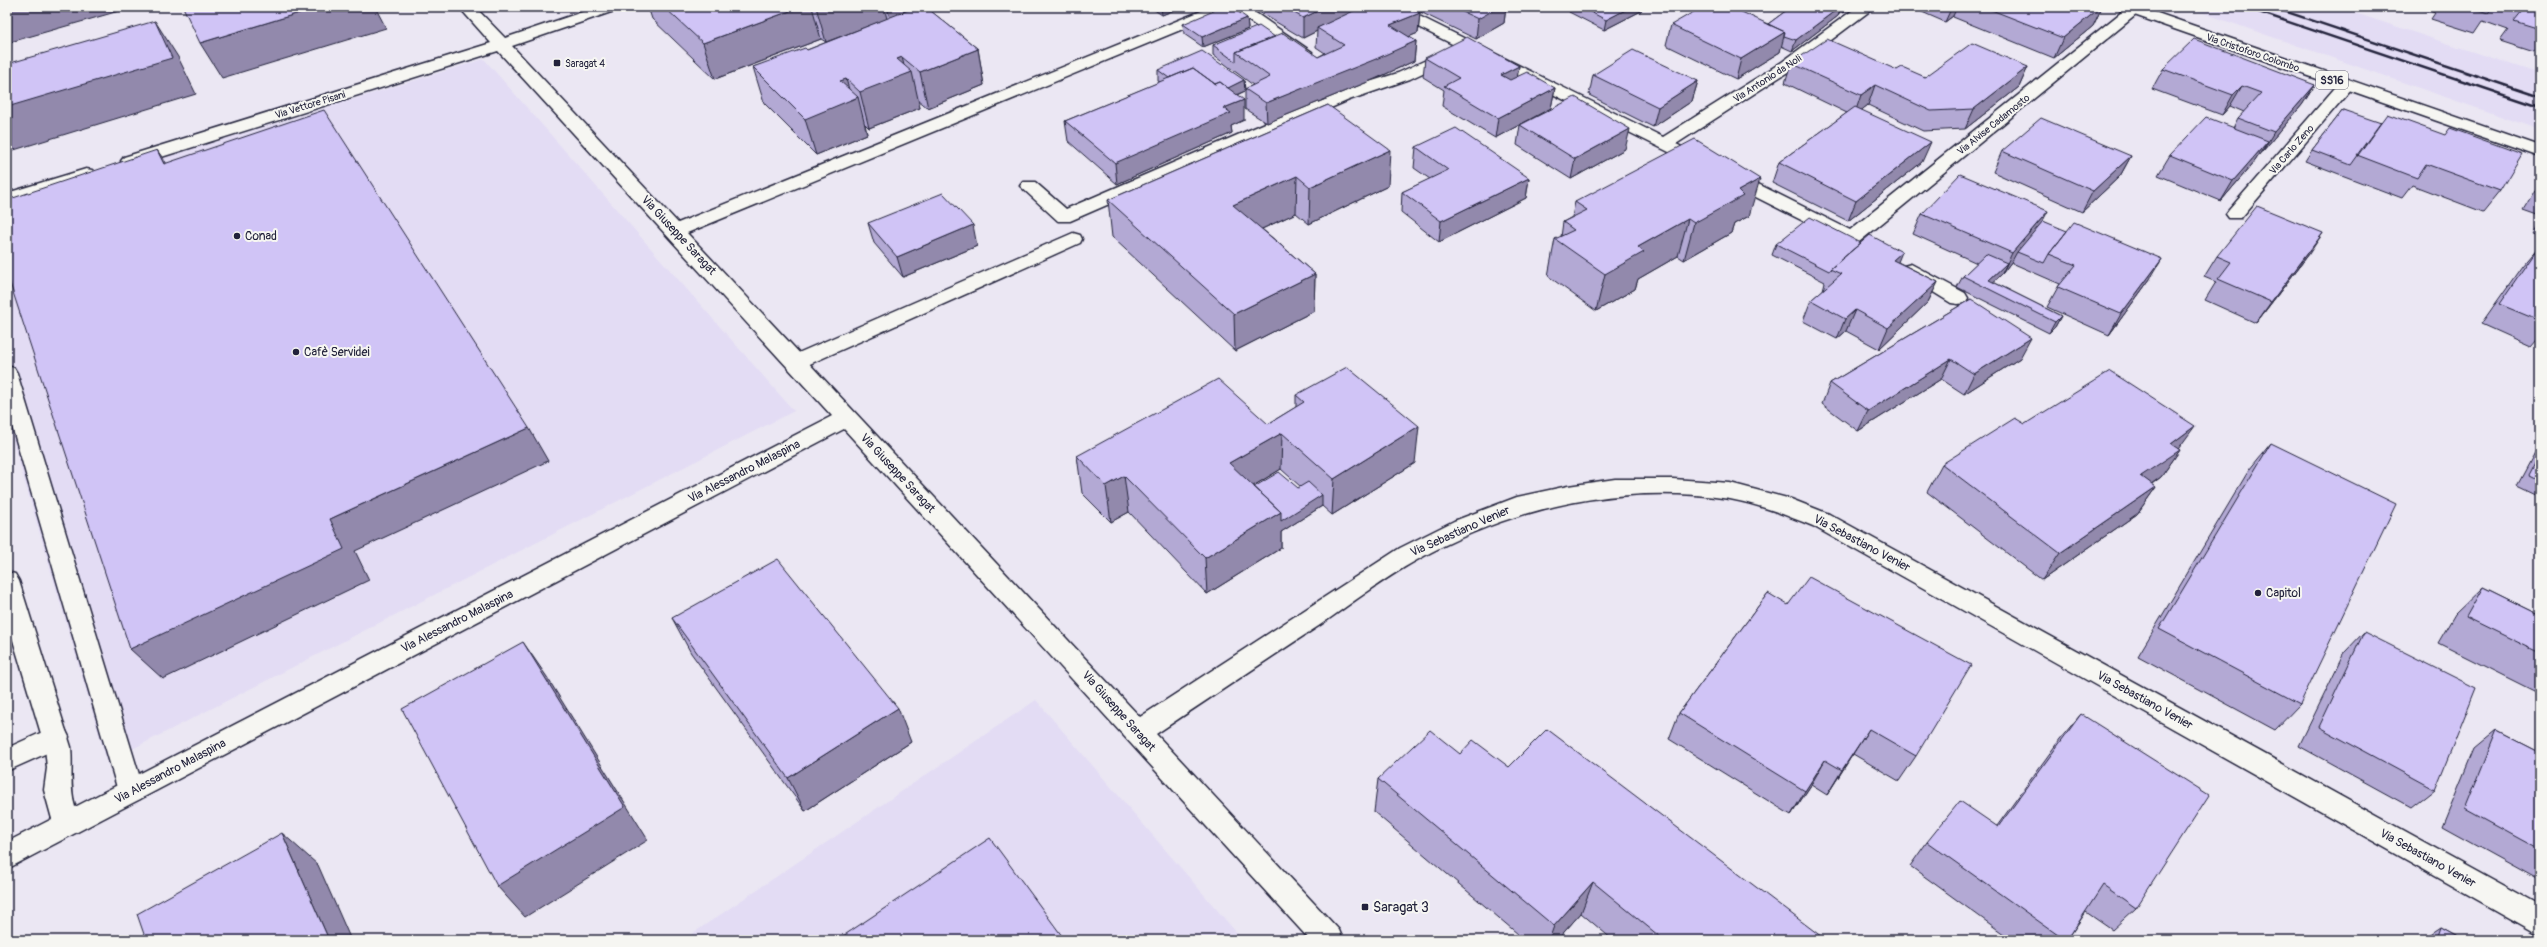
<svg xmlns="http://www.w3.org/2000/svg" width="2547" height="947" viewBox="0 0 2547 947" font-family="Pangolin,sans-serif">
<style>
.built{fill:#e3dcf4}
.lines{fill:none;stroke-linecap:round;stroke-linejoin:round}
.service-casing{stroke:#22223b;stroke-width:3}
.minor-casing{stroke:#22223b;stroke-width:3}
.primary-casing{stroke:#22223b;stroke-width:3}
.service{fill:#f6f6f2;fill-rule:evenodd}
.minor{fill:#f6f6f2;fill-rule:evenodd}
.primary{fill:#f6f6f2;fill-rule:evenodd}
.rail{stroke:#22223b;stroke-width:2.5}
.wall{fill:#b3a9d4;stroke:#22223b;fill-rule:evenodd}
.shaded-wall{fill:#9289ac;stroke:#22223b}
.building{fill:#d0c4f6;stroke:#22223b}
.poi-dot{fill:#22223b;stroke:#f6f6f2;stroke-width:1.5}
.labels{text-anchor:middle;stroke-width:4;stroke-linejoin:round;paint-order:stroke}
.far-street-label{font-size:10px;fill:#22223b;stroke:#f6f6f2}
.far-poi-label{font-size:10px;fill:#22223b;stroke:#f6f6f2;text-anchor:start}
.shield{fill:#f6f6f2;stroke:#626272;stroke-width:1}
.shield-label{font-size:11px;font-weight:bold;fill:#22223b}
.street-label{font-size:12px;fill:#22223b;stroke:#f6f6f2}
.poi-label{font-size:12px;fill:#22223b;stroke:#f6f6f2;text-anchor:start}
.near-poi-label{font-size:14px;fill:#22223b;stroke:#f6f6f2;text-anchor:start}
</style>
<rect width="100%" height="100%" fill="#ebe7f3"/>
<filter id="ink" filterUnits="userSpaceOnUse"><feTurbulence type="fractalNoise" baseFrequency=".025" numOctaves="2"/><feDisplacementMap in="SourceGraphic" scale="8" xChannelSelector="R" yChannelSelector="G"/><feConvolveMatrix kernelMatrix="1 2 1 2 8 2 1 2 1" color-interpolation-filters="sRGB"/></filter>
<g filter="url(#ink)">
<path class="built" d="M2186,7H2337L2540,74V130Z
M484,59L794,411L107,762L7,422V206Z
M1036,700L1243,940H683Z"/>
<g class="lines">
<g class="service-casing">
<path id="service" d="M1229,7H1247L1312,52L1310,55H1298Z
M1450,49L1458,54L1456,57L1410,79L1349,100L1070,221H1058L1020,186L1023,182H1035L1066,209L1337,92L1398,73Z
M2346,80L2354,85L2352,88L2241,218H2229L2226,214L2229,210L2340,82Z
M1073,233L1080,235L1082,239L1080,243L803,367L796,369L789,367L786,362L789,357Z
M7,366L14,368L17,373L144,791L140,799L131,803L122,799L118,791L7,409Z
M56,726L65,729L69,737L65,745L7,771V748Z"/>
</g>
<g class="minor-casing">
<path id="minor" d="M459,7H475L505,38L597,7H620L617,10L512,46L678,223L1211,7H1232L1229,10L687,233L1140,717L1400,548L1454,521L1517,497L1568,486L1615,479H1673L1730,483L1791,499L1829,514L2540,906V935L1813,526C1786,515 1758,504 1730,499C1622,482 1511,507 1417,560C1383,579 1352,603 1320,625C1265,661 1210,698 1156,734L1339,930L1343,940H1310L844,429L7,869V842L52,819L44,790L47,768L45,747L7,620V572L15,574L19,581L71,747C73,768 69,787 75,807L832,416L498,51L136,165H124L121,161L124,157L491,43Z
M1381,7H1401L1663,137L1782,62L1857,7H1875L1794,68L1676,144L1707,159L1710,163L1707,167L1701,168L1384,10Z
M2128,7H2140L2142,10L1859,242H1845L1724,181L1721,177L1724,173H1736L1850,230Z
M86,169L92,170L95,174L92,178L7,205V193Z
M1911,264L1965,293L1968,298L1965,303L1958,304L1951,303L1904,274L1901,270L1904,266Z"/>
</g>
<g class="primary-casing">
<path id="primary" d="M2117,7H2140L2540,146V157L2120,10Z"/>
</g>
<use href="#service" class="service"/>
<use href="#minor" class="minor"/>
<use href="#primary" class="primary"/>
<path class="rail" d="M2244,7L2540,107
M2272,7L2540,97"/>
</g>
<path class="wall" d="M648,7H931L927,8L978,49L984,85L928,108L918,100L920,108L869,128L865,124L867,134L816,155L764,103L753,67L807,50L852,32L826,42L821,39L715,79L652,19Z
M1150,7H1182L1162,15Z
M1259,7H1355V10L1420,13L1418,33L1408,37L1416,41L1414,61L1375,79L1267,123L1245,109V89L1253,85L1213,55V45L1275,37L1318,57L1325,53L1316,47L1317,31L1303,38L1259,12Z
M1412,7H1506L1504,23L1476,39L1412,8Z
M1570,7H1642L1641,11L1604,30L1569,12Z
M1791,7H1852L1843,13L1840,11L1838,16L1792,51L1781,46L1780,52L1736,79L1666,45L1671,25L1768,24Z
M1916,7H2102L2093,26L2054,58L1953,17V16L1945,22L1915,9Z
M2420,7H2540V45H2539L2534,52L2500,41L2508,30L2483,21L2475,33L2431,19L2435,13L2419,8Z
M1247,18L1248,29L1203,47L1184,34L1183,24Z
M1425,58L1519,66L1517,76L1555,88L1551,108L1495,138L1442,106L1444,90L1423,77Z
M1791,63L1897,70L1925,77L2028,67L2019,87L1965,129L1923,131L1868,105L1861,110L1922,162L1848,221L1772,183L1779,162L1847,113L1785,83Z
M2163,69L2315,85L2302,105L2262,152H2261L2255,161L2221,201L2158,175L2170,155L2233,128L2238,118L2244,112L2230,106L2222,115L2152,89Z
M1158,70L1244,80L1245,91L1237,95L1244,120L1231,126L1232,133L1117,184L1068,141L1065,121L1160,82L1158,81Z
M1593,75L1698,81L1692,101L1653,127L1589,95Z
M1328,105L1388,186L1309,224L1296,213L1262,229L1315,274L1314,311L1235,351L1112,237L1108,200Z
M2343,110L2500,191L2483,212L2412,185L2402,198L2305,161L2312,150Z
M1520,125L1625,149L1571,179L1517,145Z
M1416,147L1529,178L1526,198L1439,242L1401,212L1402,192L1430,179L1414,168Z
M2002,151L2131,156L2120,176L2082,212L1993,172Z
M2540,185V216L2523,210L2535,190Z
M1575,202L1749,216L1734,224L1731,233L1684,260L1678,256L1638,279L1635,289L1596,311L1548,276L1555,239L1561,237L1563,222L1572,217Z
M1922,214L2043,221L2150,279L2109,335L2047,307L2058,287L2060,284L2012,263V261L2002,274L1993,282L2061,316L2055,327L2049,333L1957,287L1963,276L1977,263L1913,234Z
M2540,221V235L2533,233Z
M868,223L977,246L903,277L874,243Z
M1776,244L1898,262L1938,282L1928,302L1879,349L1846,331L1837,339L1803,321L1811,300L1823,290L1825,282L1772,255Z
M2539,246H2540V341L2536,339L2530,346L2481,324L2522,266Z
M2309,254L2256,323L2205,300L2216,282L2204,277L2217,256Z
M1971,299L2020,358L1964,394L1941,379L1858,431L1822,404L1830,383Z
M1296,395L1415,463L1332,515L1322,506L1281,532V548L1207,594L1129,512L1111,522L1082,493L1077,456L1268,424L1296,407ZM1281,469L1301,487L1298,488L1254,487L1253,486Z
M2025,424L2179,449L2180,450L2161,477L2152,484L2156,487L2137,514L2042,580L1927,492L1942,464Z
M2271,443L2300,704L2275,730L2138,656L2249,470Z
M2540,443V497L2517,486Z
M2483,587L2540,615V694L2438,643L2455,614Z
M1768,593L1916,756L1899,781L1853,754L1827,795L1811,785L1791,815L1669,739L1679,713Z
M672,618L911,742L805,811L691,653Z
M2364,632L2435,790L2412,808L2299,746L2345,652Z
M2081,714L2136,908L2112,930L2086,912L2067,940H2012L1910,866L1927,842L1997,826L2060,739Z
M2497,730L2540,752V881L2442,827L2474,749Z
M1460,754L1509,767L1826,940H1613L1581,913L1557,940H1525L1374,812L1378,779Z
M2440,928L2462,940H2422Z"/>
<path class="shaded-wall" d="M7,7H133L7,43Z
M319,7H375L386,28L222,78L200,43Z
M801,7H812L821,39L715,79L703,43Z
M816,7H884L887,19L826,42Z
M887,7H931L891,22Z
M1161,7H1182L1162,15Z
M1326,7H1355V12L1317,28V31L1303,38V18Z
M1493,7H1506L1504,23L1476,39L1478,19Z
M1631,7H1642L1641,11L1604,30L1606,20Z
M1840,7H1841L1838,16L1792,51L1796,40Z
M1845,7H1852L1843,13Z
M1955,7H1957L1953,16L1945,22L1950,11Z
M2101,7H2102L2093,26L2054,58L2063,38Z
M1420,13L1418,33L1389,45L1390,25Z
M1247,18L1248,29L1203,47L1202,37Z
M155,21L178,57L196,94L14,150L7,141V107Z
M1785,32L1780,52L1736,79L1741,59Z
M1416,41L1414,61L1375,79L1267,123L1266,103Z
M978,49L984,85L928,108L920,72Z
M902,57L906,74L912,72L920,108L869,128L860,92L897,59Z
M1519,66L1516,86L1501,75Z
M2028,67L2019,87L1965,129L1974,109Z
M846,79L852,100L858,97L867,134L816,155L805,119L840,81Z
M1244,80L1245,91L1215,104V94Z
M1698,81L1692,101L1653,127L1658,107Z
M1875,85L1868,105L1854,116L1861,95Z
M2315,85L2302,105L2262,152L2274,132Z
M2242,86L2230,106L2222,115L2233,95Z
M1555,88L1551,108L1495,138L1498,118Z
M1244,100V120L1231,126L1232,133L1117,184L1115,163L1224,108Z
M1630,129L1625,149L1571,179L1575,159Z
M2268,141L2255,161L2221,201L2233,181Z
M1931,142L1922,162L1848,221L1856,201Z
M157,150L180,182L164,164Z
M1390,150L1388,186L1309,224L1310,187Z
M2131,156L2120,176L2082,212L2093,191Z
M1297,176L1296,213L1234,242L1233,205Z
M1529,178L1526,198L1439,242L1441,221Z
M1760,179L1749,216L1734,224L1731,233L1684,260L1694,223L1738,191Z
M2048,211L2037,232L2017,252L2012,261L2002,274L2012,253Z
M1688,219L1678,256L1638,279L1635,289L1596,311L1605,274L1638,247Z
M973,225L977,246L903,277L897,257Z
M2323,233L2309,254L2256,323L2271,302Z
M1902,252L1894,272L1893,260Z
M2162,259L2150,279L2109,335L2121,314Z
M2007,263L2002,274L1987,288L1989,280Z
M1315,274L1314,311L1235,351L1234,314Z
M1938,282L1928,302L1879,349L1888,328Z
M1855,310L1846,331L1837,339L1845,319Z
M2061,316L2055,327L2049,333L2055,322Z
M2031,338L2020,358L1964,394L1974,374Z
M1951,359L1941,379L1858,431L1868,411Z
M1419,426L1415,463L1332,515L1334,479Z
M2195,426L2176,452L2180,450L2161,477L2122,504L2141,476L2171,444Z
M529,428L548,461L355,551L369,580L163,679L130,649L330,519Z
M1282,433L1281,469L1230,500L1229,463Z
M1124,476L1129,512L1111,522L1106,486Z
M2156,487L2137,514L2042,580L2060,553Z
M1322,495V506L1281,532V548L1207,594L1205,558L1281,512Z
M523,642L547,677L648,840L525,917L497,886Z
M898,708L911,742L805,811L788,778Z
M1869,729L1853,754L1827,795L1842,770Z
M1825,760L1811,785L1791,815L1805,791Z
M282,833L318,865L351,940H329Z
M1593,882L1581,913L1557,940H1549L1554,926Z"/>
<path class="building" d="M183,7H319L200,43Z
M664,7H801L703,43Z
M916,7H926L978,49L920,72L902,57L897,59L912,72L860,92L846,79L840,81L858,97L805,119L753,67L805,48L807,50Z
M1223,7H1231L1247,18L1202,37L1183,24Z
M1284,7H1326L1303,18Z
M1362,7H1409L1420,13L1390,25L1416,41L1376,59L1266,103L1245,89L1270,77L1236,52L1283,33L1318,57L1344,45L1317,28Z
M1452,7H1499L1478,19Z
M1581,7H1631L1606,20Z
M1702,7H1731L1785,32L1741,59L1671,25Z
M1791,7H1840L1796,40L1784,36L1785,32L1768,24Z
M1940,7H1955L1950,11Z
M1984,7H2101L2063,38Z
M2469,7H2493L2488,13Z
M2513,7H2540V29L2514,21L2523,10Z
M155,21L172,58L7,107V64Z
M1259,26L1275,37L1236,52V62L1213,45Z
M1467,37L1519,66L1501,75L1510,80L1527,72L1555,88L1498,118L1444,86L1459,78L1425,58Z
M1827,39L1897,70L1902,67L1925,77L1972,43L2028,67L1974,109L1931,111L1875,85L1861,95L1791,63Z
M2194,39L2315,85L2274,132L2238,118L2261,93L2242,86L2233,95L2163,69Z
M1633,50L1698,81L1658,107L1593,75Z
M1202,51L1244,80L1228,88L1220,82L1215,84L1193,68L1169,78L1158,70Z
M1193,68L1215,84L1220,82L1244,100L1224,108L1231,113L1115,163L1065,121Z
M1575,97L1630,129L1575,159L1520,125Z
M1328,105L1390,150L1310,187L1297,176L1233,205L1315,274L1234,314L1108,200Z
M1855,107L1931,142L1856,201L1779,162Z
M324,110L529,428L330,519L344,549L130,649L7,274V200L157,150L164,164Z
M2343,110L2381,123L2351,165L2312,150Z
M2387,114L2445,135L2450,128L2522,154L2500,191L2426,164L2417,178L2357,155Z
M2206,117L2268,141L2233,181L2170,155Z
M2041,118L2131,156L2093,191L2002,151Z
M1456,128L1529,178L1441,221L1402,192L1448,170L1416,147Z
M1695,139L1760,179L1738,191L1743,196L1694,223L1688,219L1638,247L1644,252L1605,274L1555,239L1574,230L1563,222L1587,210L1575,202Z
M1960,174L2048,211L2012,253L1922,214Z
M943,193L973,225L897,257L868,223Z
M2257,206L2323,233L2271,302L2218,279L2231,262L2217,256Z
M1810,217L1861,243L1830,269L1829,271L1776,244Z
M2043,221L2067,231L2049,254L2044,263L2017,252Z
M2074,222L2162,259L2121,314L2058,287L2076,265L2049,254Z
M1870,235L1902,252L1893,260L1938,282L1888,328L1855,310L1845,319L1811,300L1841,274L1830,269Z
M2539,246H2540V321L2499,304Z
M1986,254L2007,263L1989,280L2061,316L2055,322L1963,276Z
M1971,299L2031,338L1974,374L1951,359L1868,411L1830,383Z
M1347,367L1419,426L1334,479L1282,433L1229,463L1281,512L1205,558L1124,476L1106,486L1077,456L1218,379L1268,424L1304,402L1296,395Z
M2110,371L2195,426L2171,444L2180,450L2141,476L2156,487L2060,553L1942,464L2015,418L2025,424Z
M2271,443L2396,504L2300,704L2159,629Z
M2540,452V481L2528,475Z
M1279,472L1298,488L1308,482L1322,495L1281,521V512L1254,487Z
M778,559L898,708L788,778L672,618Z
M1809,577L1971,665L1916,756L1869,729L1842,770L1825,760L1805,791L1679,713L1768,593L1788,605Z
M2483,587L2540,615V653L2466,617Z
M2364,632L2476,688L2435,790L2319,727Z
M523,642L625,807L497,886L402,709Z
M2081,714L2209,795L2136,908L2103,885L2067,940H2065L1927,842L1960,801L1998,827Z
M1547,729L1826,940H1664L1593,882L1554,926L1378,779L1430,730L1460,754L1473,740L1509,767Z
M2497,730L2540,752V850L2465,809Z
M282,833L329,940H146L137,914Z
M990,838L1065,940H837Z
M2440,928L2462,940H2436Z"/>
</g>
<g class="poi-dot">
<rect x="553" y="59" width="8" height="8" rx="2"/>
<circle cx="237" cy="236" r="4"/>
<circle cx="296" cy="352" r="4"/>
<circle cx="2258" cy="593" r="4"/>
<rect x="1361" y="903" width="8" height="8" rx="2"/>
</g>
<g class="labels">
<g class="far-street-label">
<text transform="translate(2253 52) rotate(19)" y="4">Via Cristoforo Colombo</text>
<text transform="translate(1767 78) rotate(-33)" y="4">Via Antonio da Noli</text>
<text transform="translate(310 104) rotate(-17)" y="4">Via Vettore Pisani</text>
<text transform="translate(1993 124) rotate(-39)" y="4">Via Alvise Cadamosto</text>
<text transform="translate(2291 149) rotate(-49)" y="4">Via Carlo Zeno</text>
</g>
<g class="far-poi-label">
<text x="565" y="67">Saragat 4</text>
</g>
<rect class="shield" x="2316" y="71" width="32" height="18" rx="3"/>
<g class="shield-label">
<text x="2332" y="84">SS16</text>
</g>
<g class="street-label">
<text transform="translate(679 235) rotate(47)" y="4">Via Giuseppe Saragat</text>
<text transform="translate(744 471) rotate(-27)" y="4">Via Alessandro Malaspina</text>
<text transform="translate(898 473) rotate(47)" y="4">Via Giuseppe Saragat</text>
<text transform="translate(1460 531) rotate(-24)" y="4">Via Sebastiano Venier</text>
<text transform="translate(1862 543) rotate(28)" y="4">Via Sebastiano Venier</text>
<text transform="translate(457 621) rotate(-27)" y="4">Via Alessandro Malaspina</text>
<text transform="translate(2145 700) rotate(29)" y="4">Via Sebastiano Venier</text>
<text transform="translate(1119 711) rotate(48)" y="4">Via Giuseppe Saragat</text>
<text transform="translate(170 771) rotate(-28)" y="4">Via Alessandro Malaspina</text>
<text transform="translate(2428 858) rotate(29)" y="4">Via Sebastiano Venier</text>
</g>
<g class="poi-label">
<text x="245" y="240">Conad</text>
<text x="304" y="356">Cafè Servidei</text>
<text x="2266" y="597">Capitol</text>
</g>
<g class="near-poi-label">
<text x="1373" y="912">Saragat 3</text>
</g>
</g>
<rect width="2547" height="947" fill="none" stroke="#f6f6f2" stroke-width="24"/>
<rect x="12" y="12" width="2523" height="923" fill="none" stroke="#22223b" stroke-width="1.5" filter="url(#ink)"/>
</svg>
